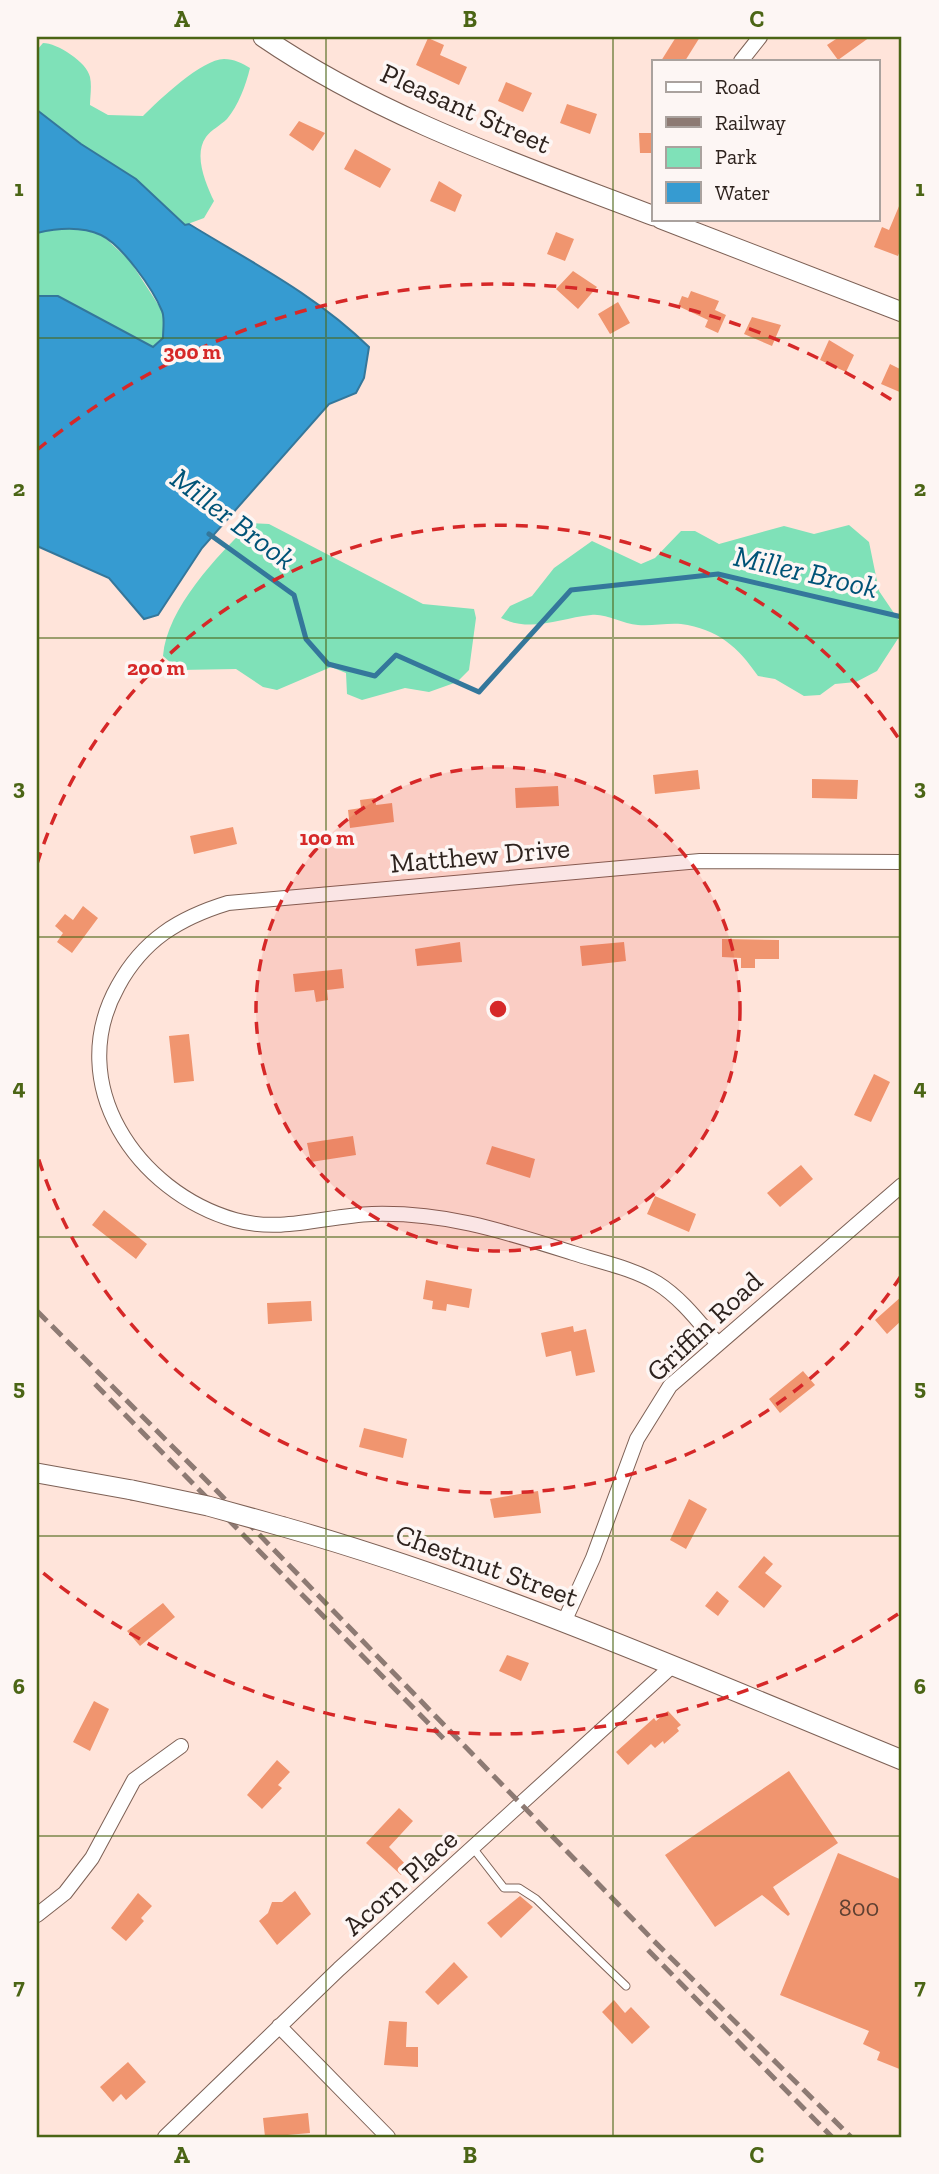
<svg xmlns="http://www.w3.org/2000/svg" width="939" height="2174" viewBox="0 0 939 2174" font-family="'Zilla Slab',serif">
<style>
.green{fill:#7fe1b8}
.water{fill:#369bd1;stroke:#34779b;stroke-width:2}
.lines{fill:none;stroke-linecap:round;stroke-linejoin:round}
.stream{stroke:#34779b;stroke-width:5}
.building{fill:#f0956f}
.lane-casing{stroke:#7d6156;stroke-width:9}
.street-casing{stroke:#7d6156;stroke-width:16}
.secondary-casing{stroke:#7d6156;stroke-width:21}
.lane{stroke:#fff;stroke-width:7}
.street{stroke:#fff;stroke-width:14}
.secondary{stroke:#fff;stroke-width:19}
.rail{stroke:#8d7a73;stroke-width:5;stroke-dasharray:14 7;stroke-linecap:butt}
.secondary-bridge-casing{stroke:#7d6156;stroke-width:21;stroke-linecap:butt}
.secondary-bridge{stroke:#fff;stroke-width:19}
.grid{fill:none;stroke:#4b6515;stroke-width:2;stroke-opacity:0.55}
.ring{fill:none;stroke:#d62828;stroke-width:3.5;stroke-dasharray:12 9}
.labels{text-anchor:middle;stroke-width:7;stroke-linejoin:round;paint-order:stroke}
.number-label{font-size:24px;fill:#5e4032}
.street-label{font-size:28px;fill:#2e231e;stroke:#fdf6f4}
.water-label{font-size:30px;font-style:italic;fill:#005377;stroke:#fdf6f4}
.centre{fill:#d62828;stroke:#fdf6f4;stroke-width:3.5}
.ring-label{font-size:21px;text-anchor:middle;font-weight:bold;fill:#d62828;stroke:#fdf6f4;stroke-width:7;stroke-linejoin:round;paint-order:stroke}
.neatline{fill:none;stroke:#4b6515;stroke-width:2.5}
.grid-label{font-size:23px;text-anchor:middle;font-weight:bold;fill:#4b6515}
</style>
<rect width="100%" height="100%" fill="#ffe4da"/>
<path class="green" d="M43,43C57,43 87,62 90,77C92,86 90,97 90,105L108,115L143,116C159,100 202,59 224,59C234,59 242,63 250,68C246,85 238,106 227,119C221,125 211,130 206,137C193,155 206,184 214,201L204,218L185,225L136,179L81,144L37,110V50Z
M57,228L82,229L103,236L130,261L163,312V338L154,347L58,296H37V233Z
M251,523L269,524L423,604L474,609L476,618L469,670L457,682L429,692L405,688L362,700L347,694L346,673L331,667L277,690L263,687L236,669L179,670L163,656C167,608 217,556 251,523Z
M849,525L869,542L879,591L900,622L901,634L877,671L856,682L835,684L820,695L804,696L775,679L758,676C738,647 718,629 681,624C667,623 652,626 638,625C622,624 606,613 591,615C560,618 532,633 501,618L510,606L532,596L554,568L592,541L641,564L655,558L681,531H695L719,544L784,526L814,534Z"/>
<path class="water" d="M37,110L81,144L136,179L185,225L189,224C251,262 316,295 369,347L364,378L356,393L329,404L202,548L158,615L144,619L109,578L37,546V296H58L153,347L163,338C163,329 165,318 162,311C153,289 122,245 101,235C81,226 58,228 37,233Z"/>
<g class="lines">
<path class="stream" d="M209,534L294,595L306,639L328,664L375,676L396,655L479,692L571,590L718,574L902,617"/>
</g>
<path class="building" d="M676,37H700L685,61H661Z
M839,37H870L838,60L827,45Z
M428,38L444,45L440,55L467,67L459,85L416,65Z
M506,82L532,93L523,112L498,101Z
M567,104L597,114L590,134L560,123Z
M299,121L325,133L313,151L289,135Z
M639,133H654V153H640Z
M355,149L391,169L380,188L344,169Z
M439,181L462,195L455,212L430,201Z
M902,199V245L898,256L874,247L882,227L889,230Z
M556,232L574,239L565,261L547,254Z
M573,271L597,287L578,309L556,289Z
M691,291L719,301L715,310L726,315L718,333L705,327L708,320L678,306L682,296L688,298Z
M618,302L630,323L610,334L598,314Z
M752,317L781,325L772,346L744,334Z
M829,340L854,355L846,372L820,360Z
M890,364L902,370V393L881,384Z
M698,770L700,789L655,794L653,775Z
M812,779L858,780L857,799L812,798Z
M558,786L559,806L516,808L515,788Z
M375,798L376,805L392,803L394,822L350,828L348,810L361,808L360,800Z
M233,827L237,844L194,854L190,836Z
M83,906L98,918L72,953L57,942L63,933L55,926L65,914L73,920Z
M722,939L779,940V959H755V968H741V958L722,957Z
M460,942L462,962L417,966L415,949Z
M624,942L626,961L582,966L580,946Z
M342,969L344,988L327,990L328,1000L316,1002L314,990L295,992L293,974Z
M189,1034L194,1081L174,1083L169,1036Z
M874,1074L890,1082L871,1122L854,1115Z
M353,1136L356,1155L311,1162L307,1143Z
M492,1146L535,1159L530,1178L486,1164Z
M801,1165L813,1179L780,1207L767,1193Z
M655,1196L696,1214L689,1232L647,1214Z
M104,1210L147,1244L136,1259L92,1225Z
M426,1280L472,1289L469,1308L447,1304L446,1311L432,1309L433,1301L423,1299Z
M902,1296V1320L887,1334L875,1320Z
M311,1301L312,1321L268,1324L267,1303Z
M573,1326L574,1332L586,1329L595,1372L576,1376L571,1351L546,1357L541,1333Z
M803,1371L815,1385L780,1413L769,1399Z
M364,1428L407,1439L403,1458L359,1447Z
M538,1491L541,1513L494,1518L490,1499Z
M689,1499L707,1509L686,1549L670,1540Z
M764,1556L773,1564L765,1573L782,1586L764,1608L738,1587Z
M717,1591L729,1601L718,1616L705,1606Z
M163,1603L175,1617L140,1646L127,1631Z
M507,1655L529,1663L521,1681L499,1671Z
M94,1701L109,1709L90,1751L73,1742Z
M668,1711L681,1725L677,1728L679,1731L664,1744L663,1741L655,1748L651,1744L628,1765L616,1752L654,1718L656,1721Z
M277,1760L290,1772L278,1785L282,1788L262,1809L247,1795Z
M789,1771L838,1843L773,1887L790,1914L788,1916L762,1895L715,1927L665,1855Z
M399,1808L413,1821L389,1847L408,1867L401,1875L366,1843Z
M838,1853L902,1880V2070L877,2060L880,2052L863,2044L869,2031L780,1995Z
M295,1891L311,1914L277,1945L259,1921L268,1913L272,1902H282Z
M138,1893L152,1906L141,1918L144,1921L126,1941L111,1928Z
M520,1896L533,1907L501,1938L487,1923Z
M454,1962L468,1977L438,2005L425,1992Z
M614,2000L625,2013L631,2007L650,2027L632,2044L602,2012Z
M389,2021L407,2022L406,2047H418V2067L384,2065Z
M128,2062L146,2082L126,2100L121,2094L113,2102L100,2087Z
M308,2113L310,2133L265,2137L263,2118Z"/>
<g class="lines">
<g class="lane-casing">
<path id="lane" d="M473,1848L504,1888H519L536,1899L626,1986"/>
</g>
<g class="street-casing">
<path id="street" d="M741,61L760,37
M717,1343C699,1322 681,1298 657,1283C632,1268 601,1262 573,1253C503,1231 446,1212 372,1214C325,1216 282,1233 235,1220C137,1192 63,1084 118,986C143,940 179,918 228,903L700,861L902,862
M564,1622L593,1558L637,1439L670,1386L902,1185
M37,1915L65,1893L92,1858L134,1780L181,1746
M279,2026L388,2137
M165,2137L339,1969L671,1667"/>
</g>
<g class="secondary-casing">
<path id="secondary" d="M263,37C381,118 521,165 654,216
M661,219L902,312
M37,1473L132,1490
M284,1527C496,1587 699,1677 902,1760"/>
</g>
<use href="#lane" class="lane"/>
<use href="#street" class="street"/>
<use href="#secondary" class="secondary"/>
<path class="rail" d="M37,1311L216,1490L652,1939L851,2137
M95,1384L446,1741
M648,1950L832,2137"/>
<g class="secondary-bridge-casing">
<path id="secondary-bridge" d="M132,1490L208,1506L284,1527"/>
</g>
<use href="#secondary-bridge" class="secondary-bridge"/>
</g>
<path class="grid" d="M326,37V2137M613,37V2137M37,338H902M37,638H902M37,937H902M37,1237H902M37,1536H902M37,1836H902"/>
<circle cx="498" cy="1009" r="242" fill="#d62828" fill-opacity=".12"/>
<g class="ring">
<circle cx="498" cy="1009" r="242"/>
<path d="M901 1276A483 483 0 0 1 37 1154M37 864A483 483 0 0 1 901 742"/>
<path d="M898 1614A725 725 0 0 1 37 1568M37 450A725 725 0 0 1 898 404"/>
</g>
<g class="labels">
<g class="number-label">
<text x="859" y="1916">800</text>
</g>
<g class="street-label">
<text transform="translate(466 108) rotate(24)" y="10">Pleasant Street</text>
<text transform="translate(480 855) rotate(-5)" y="10">Matthew Drive</text>
<text transform="translate(704 1326) rotate(-43)" y="10">Griffin Road</text>
<text transform="translate(487 1565) rotate(20)" y="10">Chestnut Street</text>
<text transform="translate(400 1882) rotate(-42)" y="10">Acorn Place</text>
</g>
<g class="water-label">
<text transform="translate(233 519) rotate(37)" y="10">Miller Brook</text>
<text transform="translate(806 572) rotate(13)" y="10">Miller Brook</text>
</g>
</g>
<circle cx="498" cy="1009" r="10" class="centre"/>
<g class="ring-label">
<text x="192" y="359">300 m</text>
<text x="156" y="675">200 m</text>
<text x="327" y="845">100 m</text>
</g>
<rect width="939" height="2174" fill="none" stroke="#fdf6f4" stroke-width="77"/>
<rect x="652" y="60" width="228" height="161" fill="#fdf6f4" stroke="#aaa29e" stroke-width="2"/>
<rect x="666" y="82" width="35" height="10" fill="#ffffff" stroke="#aaa29e" stroke-width="2"/>
<text x="715" y="94" font-size="21" fill="#2e231e">Road</text>
<rect x="666" y="117" width="35" height="10" fill="#8d7a73" stroke="#aaa29e" stroke-width="2"/>
<text x="715" y="130" font-size="21" fill="#2e231e">Railway</text>
<rect x="666" y="147" width="35" height="21" fill="#7fe1b8" stroke="#aaa29e" stroke-width="2"/>
<text x="715" y="164" font-size="21" fill="#2e231e">Park</text>
<rect x="666" y="182" width="35" height="21" fill="#369bd1" stroke="#aaa29e" stroke-width="2"/>
<text x="715" y="200" font-size="21" fill="#2e231e">Water</text>
<rect x="38" y="38" width="862" height="2098" class="neatline"/>
<g class="grid-label">
<text x="182" y="27">A</text>
<text x="470" y="27">B</text>
<text x="757" y="27">C</text>
<text x="19" y="196">1</text>
<text x="920" y="196">1</text>
<text x="19" y="496">2</text>
<text x="920" y="496">2</text>
<text x="19" y="795">3</text>
<text x="920" y="795">3</text>
<text x="19" y="1095">4</text>
<text x="920" y="1095">4</text>
<text x="19" y="1395">5</text>
<text x="920" y="1395">5</text>
<text x="19" y="1694">6</text>
<text x="920" y="1694">6</text>
<text x="19" y="1994">7</text>
<text x="920" y="1994">7</text>
<text x="182" y="2163">A</text>
<text x="470" y="2163">B</text>
<text x="757" y="2163">C</text>
</g>
</svg>
